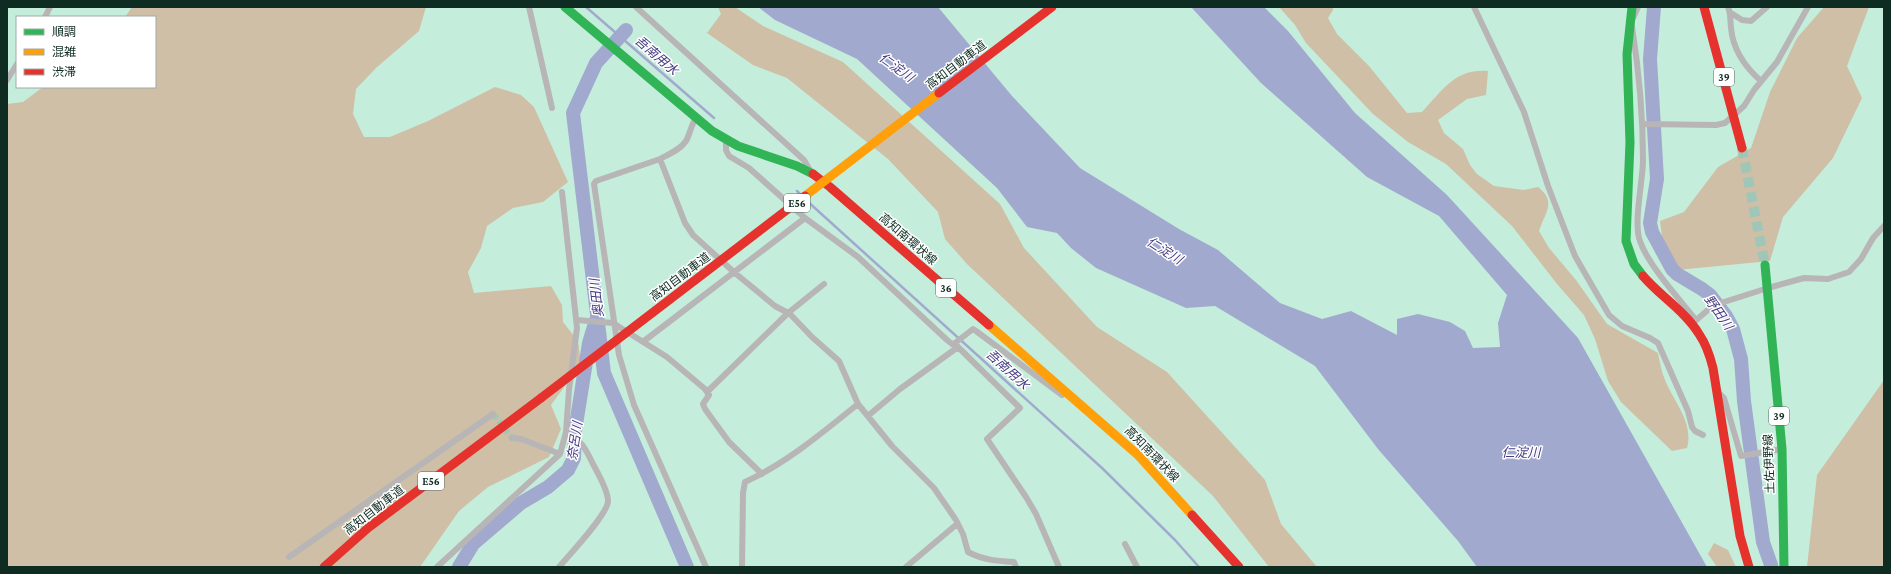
<svg xmlns="http://www.w3.org/2000/svg" width="1891" height="574" viewBox="0 0 1891 574" font-family="'Crimson Pro','Noto Sans JP',serif">
<style>
.forest{fill:#cfbfa6}
.water{fill:#a1aace}
.lines{fill:none;stroke-linecap:round;stroke-linejoin:round}
.stream{stroke:#a1aace;stroke-width:2.5}
.river{stroke:#a1aace;stroke-width:14}
.street-tunnel{stroke:#a0c6b7;stroke-width:6;stroke-dasharray:6 3;stroke-linecap:butt}
.primary-tunnel{stroke:#a0c6b7;stroke-width:10;stroke-dasharray:10 5;stroke-linecap:butt}
.street{stroke:#b8b5b7;stroke-width:6}
.fast{stroke:#30b455;stroke-width:9}
.slow{stroke:#ff9f0a;stroke-width:9}
.jam{stroke:#e5322d;stroke-width:9}
.slow-bridge{stroke:#ff9f0a;stroke-width:9}
.jam-bridge{stroke:#e5322d;stroke-width:9}
.labels{text-anchor:middle;stroke-width:3;stroke-linejoin:round;paint-order:stroke}
.shield{fill:#fff;stroke:#566b64;stroke-width:1}
.shield-label{font-size:11px;font-weight:bold;fill:#0e2c22}
.street-label{font-size:12px;fill:#0e2c22;stroke:#fff}
.water-label{font-size:13px;font-style:italic;fill:#463a81;stroke:#fff}
</style>
<rect width="100%" height="100%" fill="#c5eddc"/>
<path class="forest" d="M132,7H426L419,31L376,68L356,89L353,114L364,137H390L428,121L495,87L521,95L534,107L568,182L543,202L513,208L487,226L481,248L468,272L474,293L551,286L562,305L563,322L578,341L581,364L551,405L561,429L549,457L488,487L459,511L420,567H7V104L23,102L43,87H155V17H125Z
M718,7H735L763,26L843,62L1000,204L1024,248L1097,327L1167,372L1265,480L1281,524L1317,567H1269L1213,496L967,264L945,239L938,212L888,159L787,78L753,65L707,33L721,14Z
M1279,7H1333V10L1328,18L1337,34L1369,66L1407,113L1422,112C1442,91 1455,68 1488,71L1486,95L1467,99L1438,120L1444,133L1463,149L1470,165L1477,174L1494,186L1524,190L1538,187C1557,202 1545,212 1539,231L1549,248L1576,280L1607,324L1658,353C1660,362 1661,371 1665,380C1674,402 1694,423 1687,448L1672,451L1621,402L1608,381L1595,339L1584,315L1557,284L1512,226L1446,164L1408,142L1373,114L1306,43L1295,25Z
M1824,7H1869L1847,66L1862,98L1833,158L1783,217L1770,261L1677,270L1664,251L1660,221L1684,212L1718,167L1751,148L1770,92L1797,38Z
M1884,380V567H1807L1817,475Z
M1714,543L1728,550L1736,567H1717L1708,554Z"/>
<path class="water" d="M758,7H938L1012,96L1080,168L1179,229L1218,250L1280,303L1322,319L1351,311L1397,335V319L1418,314L1450,322L1465,331L1473,348L1500,347L1498,323L1507,295L1439,216L1367,177L1261,83L1191,7H1264L1288,31L1355,113L1447,195L1578,338L1707,567H1477L1458,541L1378,449L1315,366L1215,306L1186,308L1096,268L1071,248L1057,233L1027,227L997,188L857,59L775,20Z"/>
<g class="lines">
<path class="stream" d="M586,7L714,118
M797,191L801,195
M806,200L1102,468L1175,540L1199,567"/>
<path class="river" d="M1654,7L1650,59L1657,179L1650,223L1652,232L1672,269L1677,274L1702,289L1710,295L1726,316L1733,329L1741,359L1744,401L1763,542L1771,565
M626,30L596,63L573,113L604,373L687,567
M459,567L473,544L521,503L548,487L568,470L574,458L575,431L589,343L596,320"/>
<path class="street-tunnel" d="M493,414L512,438"/>
<path class="primary-tunnel" d="M1742,148L1765,265"/>
<path class="street" d="M529,7L552,108
M636,7L804,160L811,172
M1474,7L1524,112L1548,186L1575,256L1609,315L1622,326L1650,338L1658,343L1688,411L1692,427L1695,431L1703,435
M1728,7C1731,14 1730,20 1731,28C1733,50 1745,67 1761,81
M1731,13L1742,20L1751,21L1767,7
M45,17L50,7
M1633,18L1638,7
M1632,27C1639,71 1643,116 1643,160C1643,181 1633,223 1640,241C1648,265 1680,300 1696,320
M7,80L17,64
M696,118C691,125 690,134 686,141C680,150 669,154 660,159L685,223L693,235L735,273L775,306L790,314L812,337L839,361L858,404L892,446L934,488L956,520L963,534L968,552C983,560 997,561 1014,562L1016,567
M1643,124L1716,125L1725,123L1744,106L1754,90L1777,62L1808,7
M726,141V150L729,156L749,168L805,218L858,257L947,340L952,344L955,343L973,329L976,331L1062,395
M660,159L596,181L594,184L619,355L634,405L706,567
M577,320L613,323L667,357L705,389L709,395L703,404L705,409L729,442L762,474
M1694,322L1709,309L1724,302L1768,288L1804,278L1828,279L1849,272L1861,259L1873,238L1884,226
M644,341L805,218
M952,344L958,347L1020,408L987,439L1026,497L1036,514L1059,567
M1717,391L1724,398L1741,456L1782,449
M707,392L788,313L824,284
M869,415L900,389L958,347
M512,438L521,439L560,454
M1125,544L1137,567
M289,557L493,414
M437,567L560,454L566,432L569,390L577,328L562,192
M559,567C569,555 608,514 608,501C608,491 599,475 594,466C585,448 584,443 566,432
M742,567L743,493L745,482C787,463 823,432 858,404
M906,567L957,524"/>
<path class="fast" d="M565,7L712,131L738,146L797,166L813,174
M1632,7L1627,54L1630,142L1626,241L1634,264L1643,276
M1765,265L1782,449L1784,567"/>
<path class="slow" d="M989,325L1138,455L1192,515"/>
<path class="jam" d="M1704,7L1742,148
M813,174L830,187L989,325
M1643,276C1660,296 1685,311 1699,334C1706,344 1710,356 1713,368L1740,536L1749,567
M1192,515L1239,567
M324,567L368,528L541,398"/>
<path class="slow-bridge" d="M805,196L939,93"/>
<path class="jam-bridge" d="M939,93L1052,7
M541,398L805,196"/>
</g>
<g class="labels">
<g class="shield">
<rect x="1714" y="68" width="20" height="18" rx="3"/>
<rect x="784" y="194" width="26" height="18" rx="3"/>
<rect x="936" y="279" width="20" height="18" rx="3"/>
<rect x="1769" y="407" width="20" height="18" rx="3"/>
<rect x="418" y="472" width="26" height="18" rx="3"/>
</g>
<g class="shield-label">
<text x="1724" y="81">39</text>
<text x="797" y="207">E56</text>
<text x="946" y="292">36</text>
<text x="1779" y="420">39</text>
<text x="431" y="485">E56</text>
</g>
<g class="street-label">
<text transform="translate(956 65) rotate(-37)" y="4">高知自動車道</text>
<text transform="translate(908 239) rotate(41)" y="4">高知南環状線</text>
<text transform="translate(680 277) rotate(-37)" y="4">高知自動車道</text>
<text transform="translate(1152 454) rotate(46)" y="4">高知南環状線</text>
<text transform="translate(1769 464) rotate(-92)" y="4">土佐伊野線</text>
<text transform="translate(374 510) rotate(-38)" y="4">高知自動車道</text>
</g>
<g class="water-label">
<text transform="translate(657 55) rotate(41)" y="5">吾南用水</text>
<text transform="translate(897 67) rotate(36)" y="5">仁淀川</text>
<text transform="translate(1165 250) rotate(32)" y="5">仁淀川</text>
<text transform="translate(596 298) rotate(-97)" y="5">奥田川</text>
<text transform="translate(1719 312) rotate(55)" y="5">野田川</text>
<text transform="translate(1008 369) rotate(42)" y="5">吾南用水</text>
<text transform="translate(574 441) rotate(-81)" y="5">奈呂川</text>
<text x="1521" y="457">仁淀川</text>
</g>
</g>
<rect width="1891" height="574" fill="none" stroke="#0e2c22" stroke-width="16"/>
<rect x="16" y="16" width="140" height="72" fill="#ffffff" stroke="#9faba7"/>
<rect x="24" y="29" width="20" height="6" fill="#30b455" stroke="#9faba7"/>
<text x="52" y="36" font-size="12" fill="#0e2c22">順調</text>
<rect x="24" y="49" width="20" height="6" fill="#ff9f0a" stroke="#9faba7"/>
<text x="52" y="56" font-size="12" fill="#0e2c22">混雑</text>
<rect x="24" y="69" width="20" height="6" fill="#e5322d" stroke="#9faba7"/>
<text x="52" y="76" font-size="12" fill="#0e2c22">渋滞</text>
</svg>
